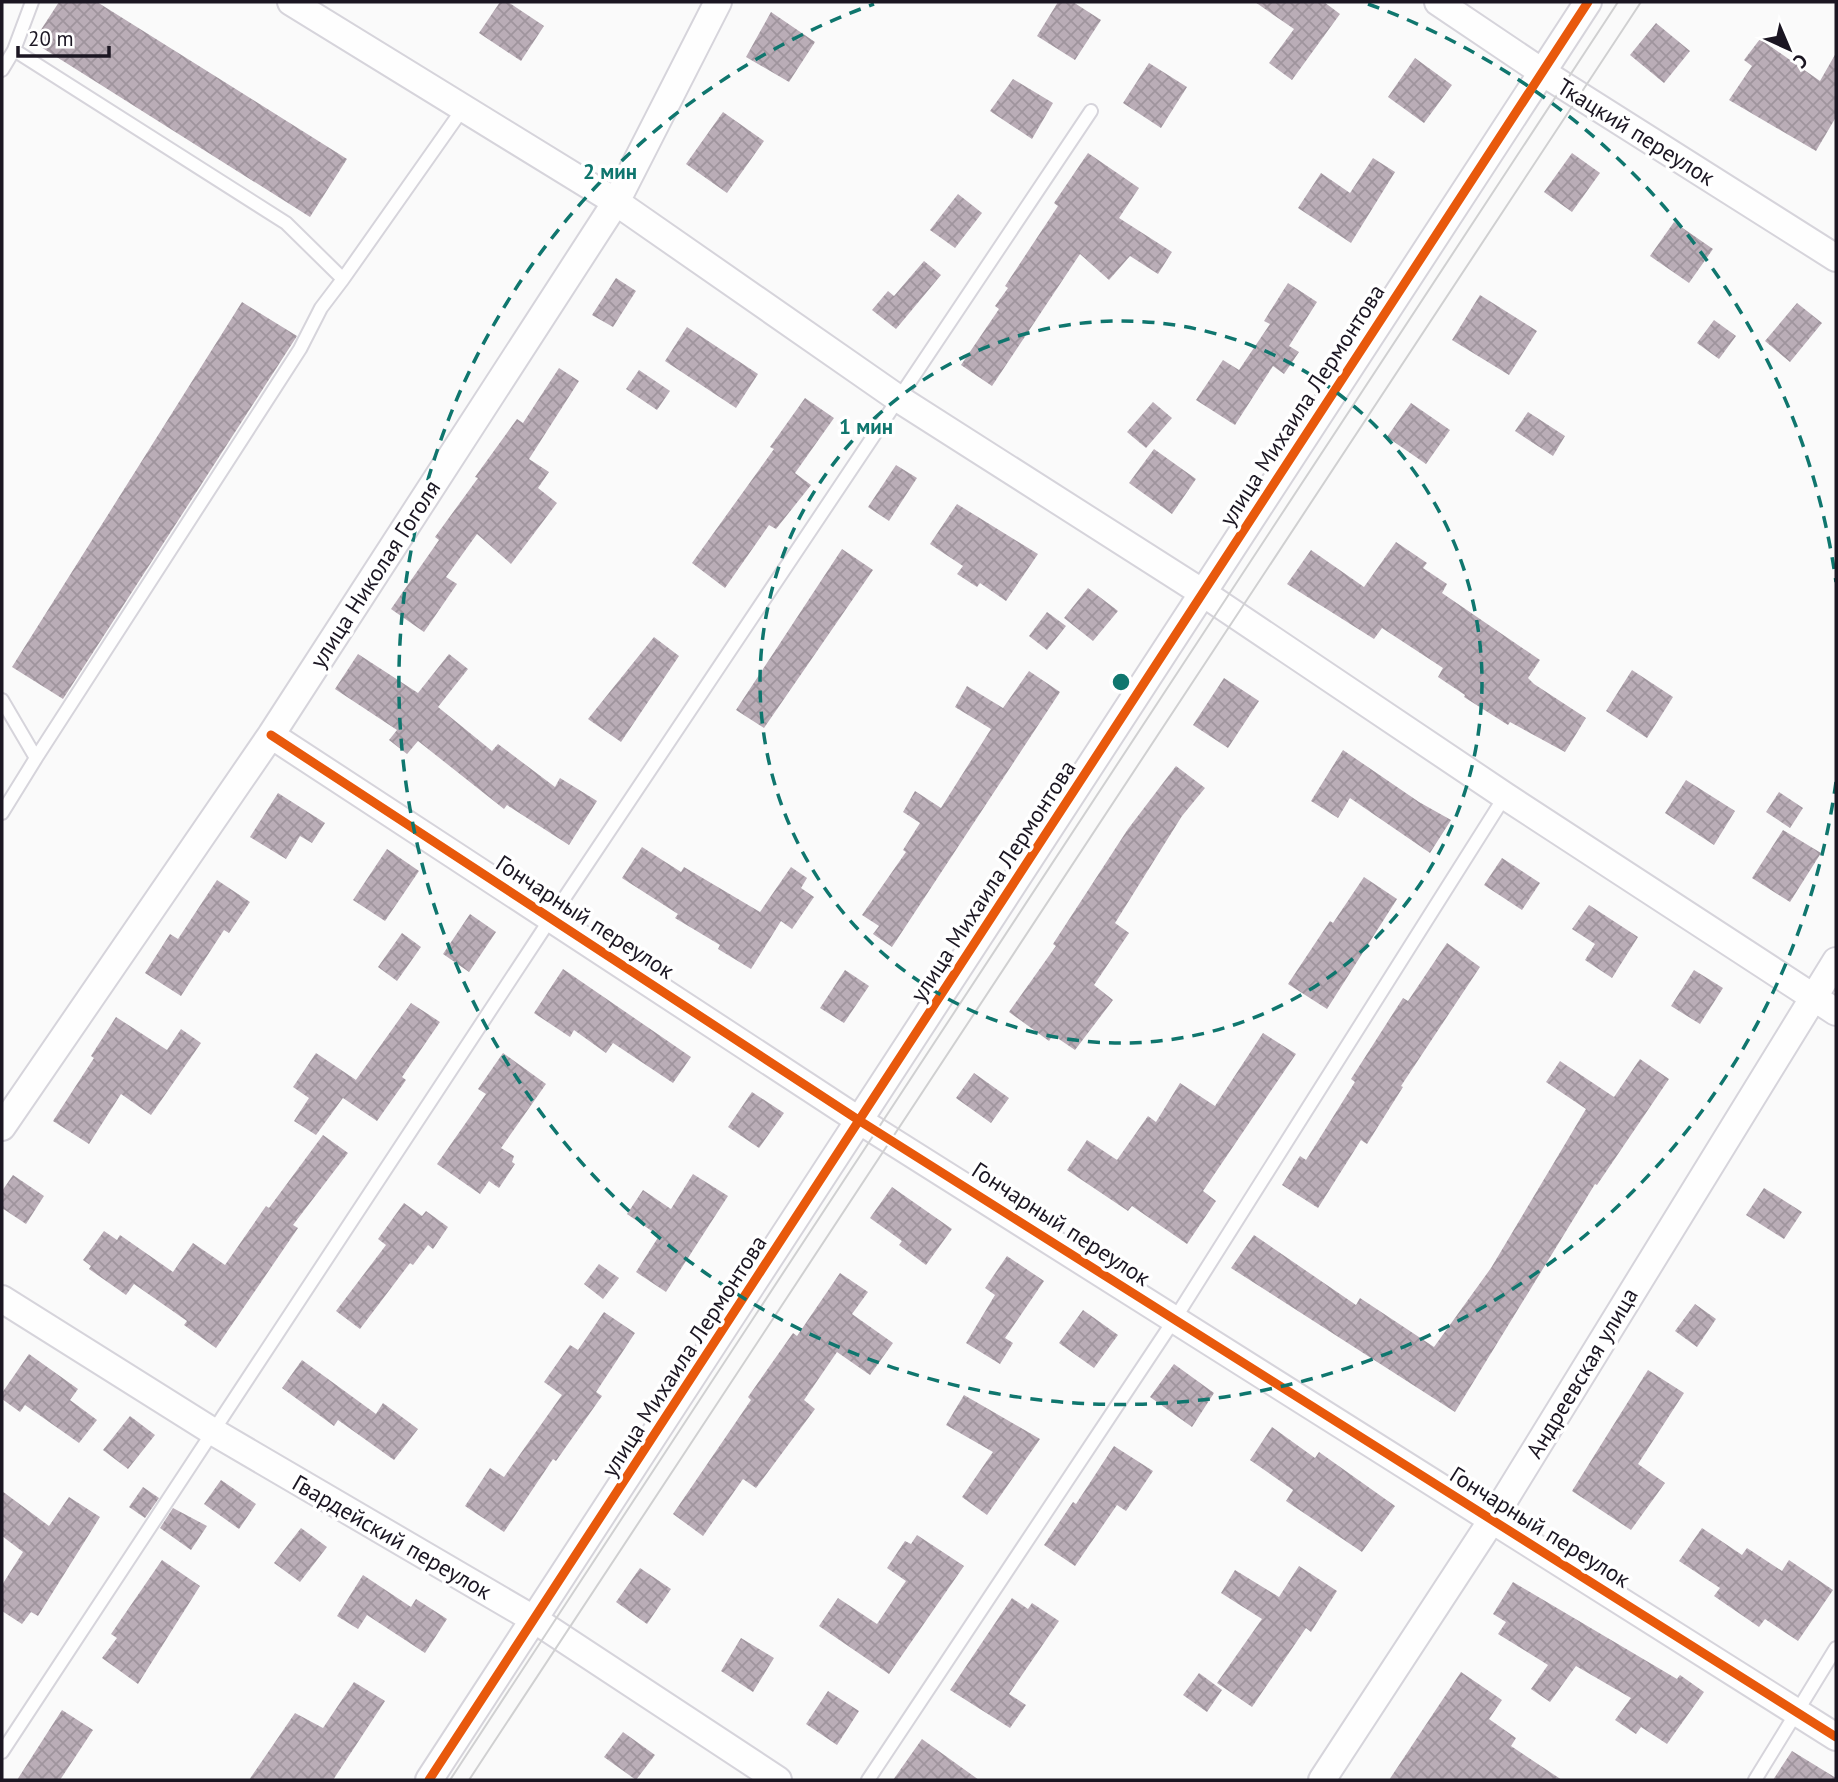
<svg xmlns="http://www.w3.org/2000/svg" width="1838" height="1782" viewBox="0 0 1838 1782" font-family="'PT Sans',sans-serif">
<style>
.building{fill:url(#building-cross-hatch)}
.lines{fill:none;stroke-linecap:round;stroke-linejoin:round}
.service-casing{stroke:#d6d4db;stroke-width:16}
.minor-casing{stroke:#d6d4db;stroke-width:30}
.service{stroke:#fefefe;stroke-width:12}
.minor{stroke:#fefefe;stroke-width:26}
.tram{stroke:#d0d0d1;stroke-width:2}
.cycleway-casing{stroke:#fff;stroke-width:13}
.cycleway{stroke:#e8590c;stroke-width:9}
.ring{fill:none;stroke:#0f766e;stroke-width:3.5;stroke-dasharray:12 9}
.labels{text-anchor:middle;stroke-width:7;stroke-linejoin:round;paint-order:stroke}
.street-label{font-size:23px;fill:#1b1622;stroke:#fff}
.centre{fill:#0f766e;stroke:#fff;stroke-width:3.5}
.ring-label{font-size:21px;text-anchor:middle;font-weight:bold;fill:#0f766e;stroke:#fff;stroke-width:7;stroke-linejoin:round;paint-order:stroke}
</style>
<defs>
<pattern id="building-cross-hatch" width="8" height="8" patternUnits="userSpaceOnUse" patternTransform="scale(1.75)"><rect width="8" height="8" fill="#baadb7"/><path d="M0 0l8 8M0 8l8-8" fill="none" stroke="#9f949d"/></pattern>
</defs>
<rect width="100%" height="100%" fill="#fafafa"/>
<path class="building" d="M59,2H97L347,159L310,217L33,42Z
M500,2H508L544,26L521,61L479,33Z
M1058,2H1073L1101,20L1075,60L1037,36Z
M1255,2H1324L1340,14L1292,80L1269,63L1294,29Z
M771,12L815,42L789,82L746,57Z
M1656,23L1690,51L1664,83L1630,55Z
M1760,39L1820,81L1836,53V117L1816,151L1729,100L1752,66L1744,60Z
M1415,58L1452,85L1424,123L1388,97Z
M1149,63L1187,87L1161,128L1123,103Z
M1013,79L1053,103L1032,139L990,111Z
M723,112L764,141L727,193L686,164Z
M1088,153L1139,188L1119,218L1172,252L1158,274L1130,256L1109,280L1080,254L992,386L961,365L999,309L995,306L1008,288L1005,286L1058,206L1054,203Z
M1572,153L1600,173L1572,212L1544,192Z
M1373,158L1395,172L1351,243L1298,208L1321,173L1350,193Z
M958,194L982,213L955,248L930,230Z
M1674,222L1713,249L1689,283L1650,256Z
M924,261L941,275L896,329L872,310L888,291L894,296Z
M616,278L636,291L613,327L592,315Z
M1288,283L1317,302L1289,346L1299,352L1284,374L1273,366L1235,425L1196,400L1223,360L1239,370L1270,324L1264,321Z
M1480,295L1537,331L1509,375L1452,340Z
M242,302L297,336L63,699L12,667Z
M1797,303L1822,323L1790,362L1765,341Z
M1714,320L1736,336L1719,359L1697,343Z
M687,327L758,374L736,408L665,361Z
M559,368L579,381L529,459L549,472L538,488L557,503L511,564L477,534L446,577L457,584L424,632L391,609L439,540L435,537L478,478L475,477L517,419L523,423Z
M639,370L670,391L657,410L626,389Z
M805,398L834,418L795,473L811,485L776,529L769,525L725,588L692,563L774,449L770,447Z
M1153,402L1172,418L1146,448L1127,432Z
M1411,403L1450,430L1426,464L1387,437Z
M1528,412L1565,436L1553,456L1515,431Z
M1154,449L1196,479L1172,514L1129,483Z
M896,465L917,478L889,521L868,507Z
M957,504L1038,554L1006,601L980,583L977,587L957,574L963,566L930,544Z
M1396,542L1427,563L1423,568L1447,584L1442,593L1540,660L1528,678L1534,684L1586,718L1565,752L1510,722L1508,725L1464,697L1465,695L1438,677L1443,668L1382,628L1374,639L1287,584L1311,550L1364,587Z
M842,549L873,570L764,728L736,710Z
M1088,588L1118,611L1093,641L1064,618Z
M1047,612L1066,626L1047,650L1029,636Z
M654,637L679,656L621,742L588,719Z
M358,654L418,693L449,654L468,669L438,707L492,751L498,744L555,787L560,778L597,801L569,845L507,805L504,809L418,741L407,754L389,740L397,730L335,689Z
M1632,670L1673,697L1647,738L1606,711Z
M1029,671L1060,692L892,947L873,934L879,926L862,915L906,852L903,850L920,823L903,812L915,791L941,808L991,729L955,707L967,686L1003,708Z
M1224,678L1259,701L1228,748L1193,725Z
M1343,750L1419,802L1451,820L1430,853L1350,798L1338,818L1311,801Z
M1176,766L1205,788L1182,816L1115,923L1129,933L1094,985L1113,1000L1075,1050L1053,1035L1049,1041L1009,1012L1056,946L1053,944L1128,829Z
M1686,780L1735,811L1714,845L1665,813Z
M1779,792L1803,808L1790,828L1766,812Z
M278,793L325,823L312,843L300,836L286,859L250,837Z
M1783,830L1821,853L1790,902L1752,878Z
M642,847L681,872L684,867L760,912L791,867L807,878L801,888L814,897L792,929L781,921L751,969L718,949L720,945L675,918L678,914L622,878Z
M387,849L419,871L385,921L353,900Z
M1502,858L1540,883L1522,910L1484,885Z
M1364,877L1397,899L1327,1009L1288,984L1330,921L1333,923Z
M217,880L250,902L229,933L224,930L181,996L145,973L170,934L178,939Z
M1589,905L1638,937L1612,978L1585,960L1595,944L1572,929Z
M470,914L496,932L469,972L443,954Z
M402,933L421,947L397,981L378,967Z
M1447,943L1480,967L1401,1086L1403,1087L1367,1144L1361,1140L1318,1208L1282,1185L1300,1156L1306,1160L1355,1082L1351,1079L1403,998L1408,1001Z
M563,969L691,1057L673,1083L613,1043L606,1053L574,1030L570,1037L534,1013Z
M845,970L869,986L844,1023L820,1008Z
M1694,970L1723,988L1700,1024L1671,1006Z
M411,1003L440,1022L402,1077L406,1080L377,1121L343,1098Z
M116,1017L167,1050L181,1029L201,1043L151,1115L121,1094L89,1144L53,1121L94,1058L91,1056Z
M1263,1033L1296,1054L1203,1191L1216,1201L1187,1244L1132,1206L1128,1211L1067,1170L1087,1140L1117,1160L1148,1116L1156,1122L1180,1083L1215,1106Z
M316,1053L356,1080L316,1135L294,1121L309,1098L293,1087Z
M503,1053L546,1084L501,1148L514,1156L512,1162L515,1164L499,1188L489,1181L480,1194L437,1164L486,1094L478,1089Z
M1640,1059L1669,1079L1597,1185L1595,1184L1455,1412L1231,1268L1254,1235L1356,1305L1360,1298L1434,1347L1491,1268L1586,1109L1546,1082L1560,1061L1614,1097Z
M974,1073L1009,1098L991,1123L956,1098Z
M752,1092L784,1113L759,1148L728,1127Z
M323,1135L348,1153L293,1225L298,1228L216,1348L184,1325L187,1321L134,1284L126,1295L89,1269L91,1266L83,1260L104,1231L117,1240L120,1235L173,1272L193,1243L225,1265L266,1206L269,1208Z
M693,1174L728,1196L666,1292L636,1272L659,1236L627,1214L643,1190L671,1209Z
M13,1175L44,1196L26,1224L2,1208V1191Z
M892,1187L952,1229L926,1265L899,1245L902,1241L870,1218Z
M1764,1188L1802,1212L1784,1239L1746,1215Z
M404,1203L422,1216L426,1211L448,1227L433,1249L428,1245L413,1265L410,1263L360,1329L336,1311L386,1245L378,1239Z
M1007,1256L1044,1281L1005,1338L1013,1343L1000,1364L966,1343L995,1295L985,1288Z
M599,1264L619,1278L603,1299L584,1284Z
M840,1273L868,1292L852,1314L893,1343L870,1375L837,1352L804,1400L815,1409L756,1488L743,1479L703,1536L673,1514L751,1400L748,1397L793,1333L797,1336Z
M1695,1304L1716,1319L1697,1347L1675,1331Z
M1083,1310L1118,1335L1094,1368L1059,1343Z
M604,1312L635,1333L596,1392L602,1396L556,1461L553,1459L504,1532L465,1506L490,1468L504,1477L562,1395L544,1382L570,1345L578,1350Z
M29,1354L78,1389L70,1400L97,1420L79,1443L25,1405L20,1412L2,1399V1393Z
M302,1360L376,1414L383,1403L418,1429L394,1460L338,1420L334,1426L282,1388Z
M1174,1364L1214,1393L1192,1427L1150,1397Z
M1648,1370L1684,1393L1638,1464L1665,1483L1631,1530L1572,1491Z
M964,1395L1040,1439L987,1515L962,1497L993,1452L946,1425Z
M130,1416L155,1435L128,1469L103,1450Z
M1272,1427L1315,1458L1319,1452L1395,1506L1362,1552L1286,1501L1293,1490L1250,1460Z
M1114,1446L1153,1471L1126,1511L1117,1505L1075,1566L1044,1545L1073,1502L1076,1504Z
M221,1480L256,1504L239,1529L204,1504Z
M143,1487L159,1498L145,1518L129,1507Z
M2,1491L49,1526L69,1497L100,1517L38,1616L31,1612L22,1624L2,1611V1585L23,1552L2,1536Z
M173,1508L207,1526L191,1550L160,1528Z
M301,1528L327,1547L300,1582L274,1563Z
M1702,1528L1742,1555L1747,1548L1782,1571L1789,1560L1833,1590L1798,1641L1765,1619L1759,1627L1714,1596L1720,1588L1679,1561Z
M917,1535L964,1566L889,1674L819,1626L838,1598L877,1624L906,1581L887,1568L905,1541L911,1544Z
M162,1560L200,1586L138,1684L102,1658L117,1638L111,1634Z
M1299,1566L1337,1591L1311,1632L1306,1628L1252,1707L1217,1683L1262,1619L1221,1593L1235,1570L1279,1597Z
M640,1568L671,1589L647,1624L616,1602Z
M363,1575L411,1607L416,1599L447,1619L425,1653L367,1615L358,1629L337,1616Z
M1513,1582L1677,1679L1680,1675L1704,1692L1667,1744L1641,1727L1636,1734L1615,1720L1631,1698L1576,1666L1550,1702L1531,1689L1548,1665L1498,1634L1506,1622L1493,1614Z
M1012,1598L1028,1609L1032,1603L1059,1621L1009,1694L1026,1705L1010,1728L950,1690Z
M741,1638L774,1658L753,1692L721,1671Z
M1461,1672L1502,1700L1489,1719L1516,1738L1511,1746L1562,1780H1389Z
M1199,1673L1222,1690L1207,1712L1183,1695Z
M354,1682L385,1701L333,1780H249L295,1713L323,1728Z
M828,1691L859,1711L837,1745L806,1724Z
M62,1710L93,1730L60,1780H17Z
M623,1732L655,1755L636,1780L604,1757Z
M922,1739L979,1780H893Z
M1792,1751L1836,1778V1780H1773Z"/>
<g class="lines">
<g class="service-casing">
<path id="service" d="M2,70L14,50
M343,279L462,110
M2,700L36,758L300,349L321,308L343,279L286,223L14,50L32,2
M2,813L36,758
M2,1752L551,918L1091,111
M868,1780L1174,1320L1505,796
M1755,1780L1836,1648"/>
</g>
<g class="minor-casing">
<path id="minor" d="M291,2L616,202L899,399L1203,593L1505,796L1836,1012
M1438,2L1542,72L1836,258
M271,735L860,1121L1836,1737
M2,1127L271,735L616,202L718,2
M2,1299L212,1431L535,1620L778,1780
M429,1780L1588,2
M1322,1780L1492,1520L1836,961"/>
</g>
<use href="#service" class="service"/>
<use href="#minor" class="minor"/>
<path class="tram" d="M450,1780L1618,2
M469,1780L1641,2"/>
<g class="cycleway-casing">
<path id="cycleway" d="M271,735L860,1121L1836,1737
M429,1780L1588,2"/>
</g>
<use href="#cycleway" class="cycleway"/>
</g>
<g class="ring">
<circle cx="1121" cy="682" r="361"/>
<path d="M1836 782A722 722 0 1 1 874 4M1368 4A722 722 0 0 1 1836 582"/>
</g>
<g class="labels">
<g class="street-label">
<text transform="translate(1636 132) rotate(32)" y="8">Ткацкий переулок</text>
<text transform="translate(1302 405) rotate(-57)" y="8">улица Михаила Лермонтова</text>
<text transform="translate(375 574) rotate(-57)" y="8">улица Николая Гоголя</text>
<text transform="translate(993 881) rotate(-57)" y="8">улица Михаила Лермонтова</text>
<text transform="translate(585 917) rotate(33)" y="8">Гончарный переулок</text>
<text transform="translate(1061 1224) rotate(33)" y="8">Гончарный переулок</text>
<text transform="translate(684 1356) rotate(-57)" y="8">улица Михаила Лермонтова</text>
<text transform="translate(1582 1373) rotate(-59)" y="8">Андреевская улица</text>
<text transform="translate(1540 1527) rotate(32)" y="8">Гончарный переулок</text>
<text transform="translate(392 1537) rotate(30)" y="8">Гвардейский переулок</text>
</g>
</g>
<circle cx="1121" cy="682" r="10" class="centre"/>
<g class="ring-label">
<text x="610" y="179">2 мин</text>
<text x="866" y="434">1 мин</text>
</g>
<rect width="1838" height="1782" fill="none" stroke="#1b1622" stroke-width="7"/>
<g transform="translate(1789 49) rotate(136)" stroke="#ffffff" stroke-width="5" paint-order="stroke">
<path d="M0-5L12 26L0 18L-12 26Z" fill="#1b1622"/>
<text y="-10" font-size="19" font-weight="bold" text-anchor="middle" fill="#1b1622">С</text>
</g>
<path d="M18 46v10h91v-10" fill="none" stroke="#1b1622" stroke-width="3.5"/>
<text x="28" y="46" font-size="21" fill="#1b1622" stroke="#ffffff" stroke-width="5" paint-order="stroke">20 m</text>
</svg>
